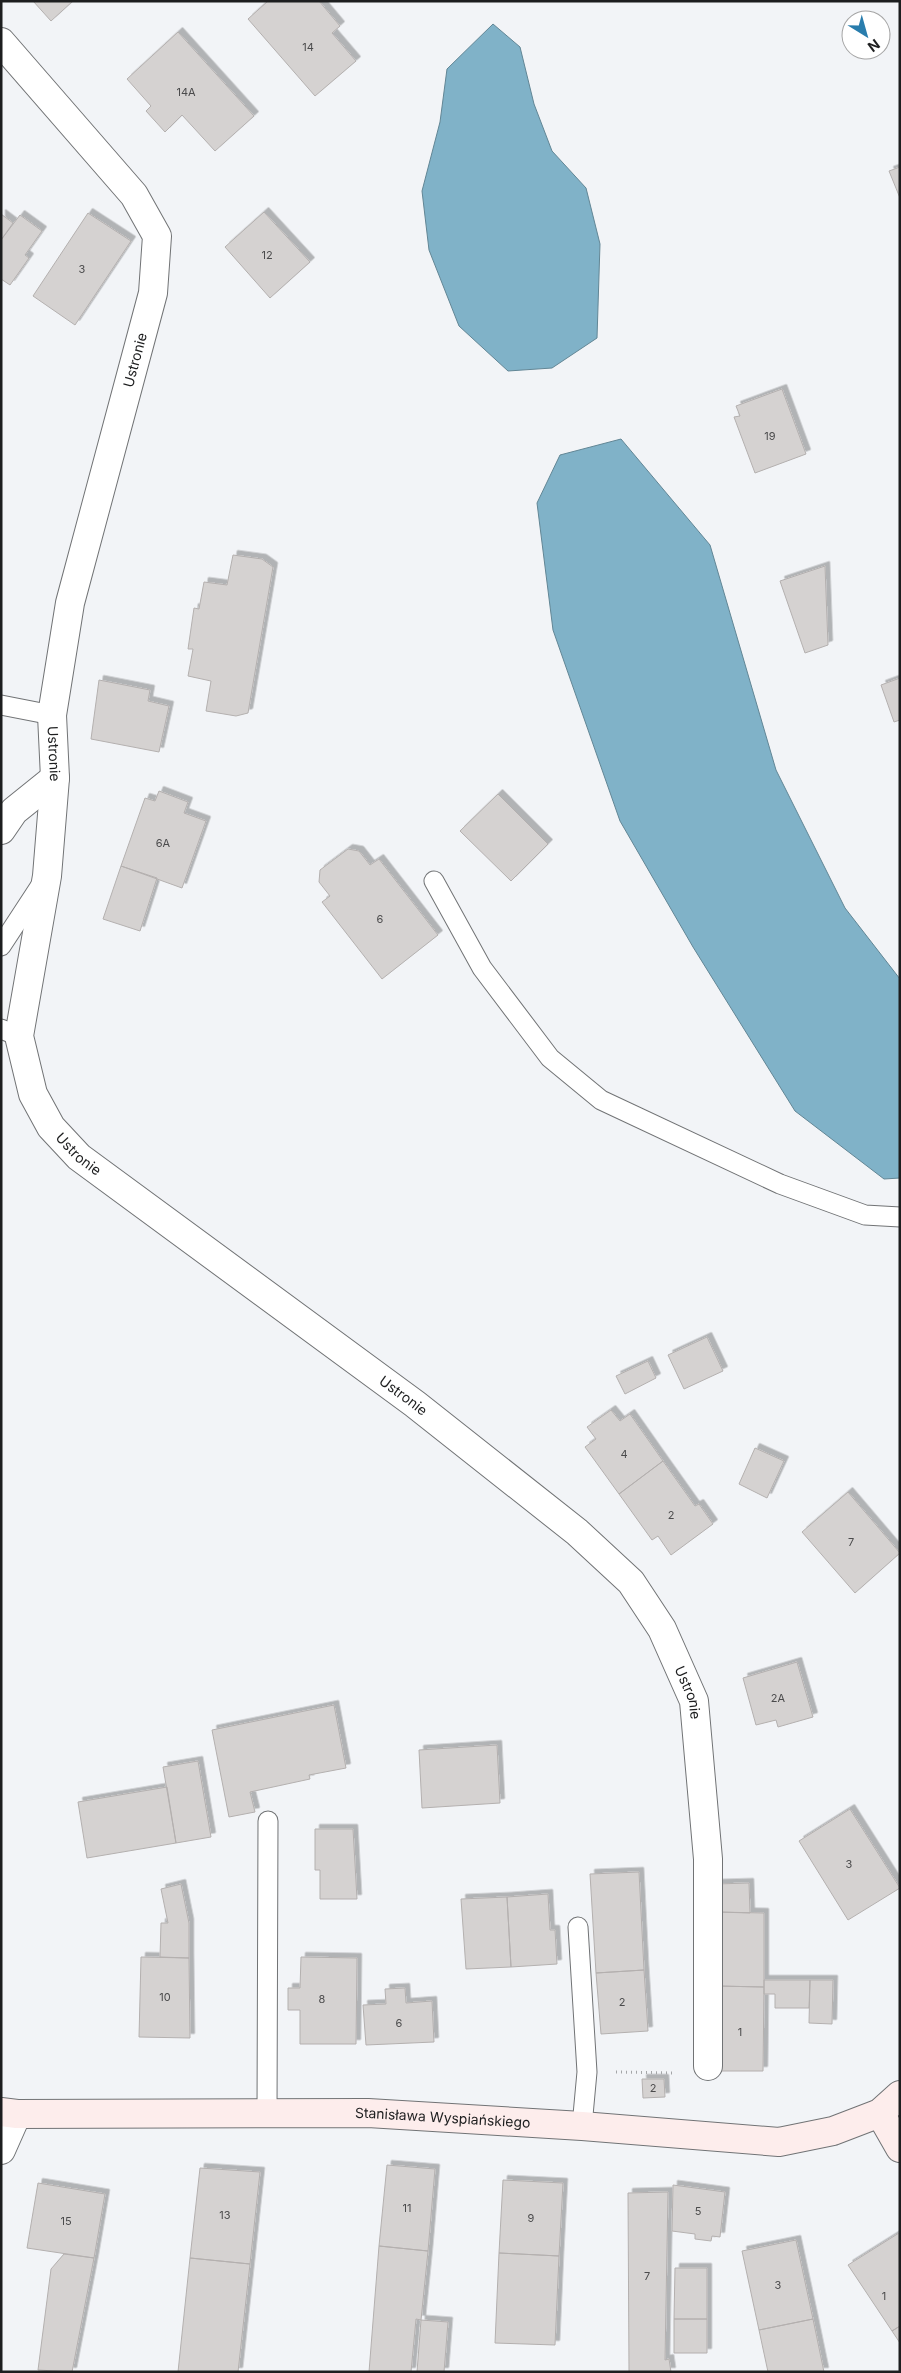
<svg xmlns="http://www.w3.org/2000/svg" width="901" height="2373" viewBox="0 0 901 2373" font-family="Inter,sans-serif">
<style>
.water{fill:#80b2c8;stroke:#628695}
.building{fill:#d5d2d1;stroke:#b4b0af;filter:url(#shadow)}
.lines{fill:none;stroke-linecap:round;stroke-linejoin:round}
.lane-casing{stroke:#717375;stroke-width:21}
.street-casing{stroke:#717375;stroke-width:30}
.secondary-casing{stroke:#717375;stroke-width:30}
.path{stroke:#a4a6a8;stroke-width:3;stroke-dasharray:1 4;stroke-linecap:butt}
.lane{stroke:#fff;stroke-width:19}
.street{stroke:#fff;stroke-width:28}
.secondary{stroke:#fdedec;stroke-width:28}
.labels{text-anchor:middle;stroke-width:4.5;stroke-linejoin:round;paint-order:stroke}
.number-label{font-size:11px;fill:#4b4b4c}
.street-label{font-size:14px;fill:#1d1e1f;stroke:#fff}
</style>
<defs>
<filter id="shadow"><feDropShadow dx="4.5" dy="-4.5" stdDeviation="0" flood-color="#0004"/></filter>
</defs>
<rect width="100%" height="100%" fill="#f2f4f7"/>
<path class="water" d="M493,24L520,47L534,104L552,151L586,188L600,244L597,338L552,368L508,371L459,326L429,250L422,191L440,122L447,69Z
M621,439L710,545L776,770L845,908L900,979V1178L884,1179L795,1111L693,947L620,821L553,630L537,503L560,455Z"/>
<path class="building" d="M33,1H73L51,21Z
M268,1H319L340,26L332,33L356,61L315,96L248,19Z
M178,32L254,116L215,151L182,115L165,132L146,111L151,106L127,79Z
M900,167V198L889,171Z
M264,212L310,262L270,298L225,247Z
M88,213L131,241L75,325L33,296Z
M1,214L13,223L1,240Z
M20,215L42,231L25,255L29,258L10,285L1,279V240Z
M782,389L806,454L755,473L734,417L740,416L736,406Z
M233,555L262,559L273,567L248,713L236,716L206,711L211,681L188,676L193,649H188L194,608L199,609L204,582L227,585Z
M825,566L828,645L805,653L780,581Z
M900,678V720L894,722L881,685Z
M99,680L150,690L148,701L169,706L159,752L91,739Z
M159,791L188,802L184,813L206,821L182,888L121,866L145,798L155,801Z
M498,794L548,844L511,881L460,831Z
M348,849L359,851L370,865L379,859L438,935L382,979L322,902L330,896L319,882L320,870Z
M121,866L157,878L140,931L103,919Z
M707,1337L723,1371L684,1389L668,1355Z
M648,1361L656,1378L625,1394L616,1376Z
M611,1410L620,1421L630,1414L663,1461L619,1494L585,1447L596,1439L587,1427Z
M755,1448L784,1461L767,1498L739,1484Z
M663,1461L695,1506L699,1504L713,1524L671,1555L658,1536L652,1540L619,1494Z
M848,1492L900,1553L855,1593L802,1532Z
M797,1662L813,1717L778,1727L776,1720L756,1725L743,1678Z
M334,1705L346,1768L309,1775L310,1779L250,1792L255,1812L229,1817L212,1730Z
M497,1745L500,1803L422,1808L419,1750Z
M198,1761L211,1837L176,1843L163,1767Z
M167,1787L176,1843L87,1858L78,1802Z
M850,1809L900,1888L848,1920L799,1841Z
M315,1829H353L357,1899H320V1870H315Z
M639,1872L644,1970L596,1973L590,1874Z
M749,1883L750,1913L718,1912L716,1884Z
M181,1884L189,1923V1958L160,1957L161,1923H168L161,1889Z
M548,1894L550,1930H555L557,1964L511,1967L507,1897Z
M507,1897L511,1967L466,1969L461,1899Z
M718,1912L764,1913V1987L717,1986Z
M141,1957L189,1958L190,2038L139,2037Z
M301,1957L357,1958L356,2044H300V2010H288V1988H300Z
M644,1970L648,2031L601,2034L596,1973Z
M764,1980H810L809,2008H775V1994H764Z
M810,1980H833L832,2024L809,2023Z
M717,1986L764,1987L763,2071H716Z
M405,1988L406,2003L432,2001L434,2042L366,2045L363,2005L386,2004L385,1989Z
M642,2079H664L665,2097L643,2098Z
M387,2165L435,2169L428,2251L379,2246Z
M200,2168L260,2172L250,2264L190,2258Z
M503,2180L563,2183L559,2256L499,2253Z
M38,2183L105,2194L94,2258L27,2248Z
M673,2185L725,2192L720,2237L712,2236L711,2241L695,2239V2234L672,2231Z
M668,2192L665,2360L669,2359L671,2372H629L628,2193Z
M899,2233L900,2326L892,2331L848,2265Z
M796,2240L813,2319L759,2330L742,2251Z
M379,2246L428,2251L421,2320L416,2319L411,2372H369Z
M499,2253L559,2256L555,2345L495,2343Z
M64,2254L94,2258L72,2372L38,2370L51,2269Z
M190,2258L250,2264L238,2372H178Z
M675,2268H707V2319H674Z
M674,2319H707V2353H674Z
M813,2319L824,2372H768L759,2330Z
M421,2320L448,2322L444,2372H417Z
M900,2326V2343L892,2331Z"/>
<g class="lines">
<g class="lane-casing">
<path id="lane" d="M1,705L52,715
M434,881L482,968L550,1058L601,1100L780,1184L865,1215L900,1217
M1,946L41,885
M1,1029L19,1036
M578,1927L587,2072L582,2126
M267,2113L268,1821"/>
</g>
<g class="street-casing">
<g id="street">
<path id="s1" d="M1,42L134,195L157,236L153,293L70,603L52,715L55,778L47,876L19,1036L33,1094L51,1127L79,1157L415,1404L577,1532L631,1582L662,1629L694,1701L708,1859V2066"/>
<path d="M1,830L14,811L55,778"/>
<path d="M1,2150L17,2114"/>
</g>
</g>
<g class="secondary-casing">
<g id="secondary">
<path id="s2" d="M1,2112L17,2114L368,2113L582,2126L779,2142L833,2131L880,2113L900,2095"/>
<path d="M880,2113L900,2148"/>
</g>
</g>
<path class="path" d="M616,2072L674,2073"/>
<use href="#lane" class="lane"/>
<use href="#street" class="street"/>
<use href="#secondary" class="secondary"/>
</g>
<g class="labels">
<g class="number-label">
<text x="308" y="51">14</text>
<text x="186" y="96">14A</text>
<text x="267" y="259">12</text>
<text x="82" y="273">3</text>
<text x="770" y="440">19</text>
<text x="163" y="847">6A</text>
<text x="380" y="923">6</text>
<text x="624" y="1458">4</text>
<text x="671" y="1519">2</text>
<text x="851" y="1546">7</text>
<text x="778" y="1702">2A</text>
<text x="849" y="1868">3</text>
<text x="165" y="2001">10</text>
<text x="322" y="2003">8</text>
<text x="622" y="2006">2</text>
<text x="399" y="2027">6</text>
<text x="740" y="2036">1</text>
<text x="653" y="2092">2</text>
<text x="407" y="2212">11</text>
<text x="698" y="2215">5</text>
<text x="225" y="2219">13</text>
<text x="531" y="2222">9</text>
<text x="66" y="2225">15</text>
<text x="647" y="2280">7</text>
<text x="778" y="2289">3</text>
<text x="884" y="2300">1</text>
</g>
<g class="street-label">
<text transform="translate(135 360) rotate(-75)" y="5">Ustronie</text>
<text dy="5" stroke="none"><textPath href="#s1" startOffset="780">Ustronie</textPath></text>
<text dy="5" stroke="none"><textPath href="#s1" startOffset="1201">Ustronie</textPath></text>
<text dy="5" stroke="none"><textPath href="#s1" startOffset="1606">Ustronie</textPath></text>
<text dy="5" stroke="none"><textPath href="#s1" startOffset="2026">Ustronie</textPath></text>
<text dy="5" stroke="none"><textPath href="#s2" startOffset="442">Stanisława Wyspiańskiego</textPath></text>
</g>
</g>
<rect width="901" height="2373" fill="none" stroke="#1d1e1f" stroke-width="5"/>
<g transform="translate(866 35) rotate(143)"><circle r="24" fill="#ffffff" stroke="#a5a5a5"/>
<path d="M0-4L9 19L0 12L-9 19Z" fill="#297dad"/>
<text y="-8" font-size="14" font-weight="bold" text-anchor="middle" fill="#1d1e1f">N</text>
</g>
</svg>
